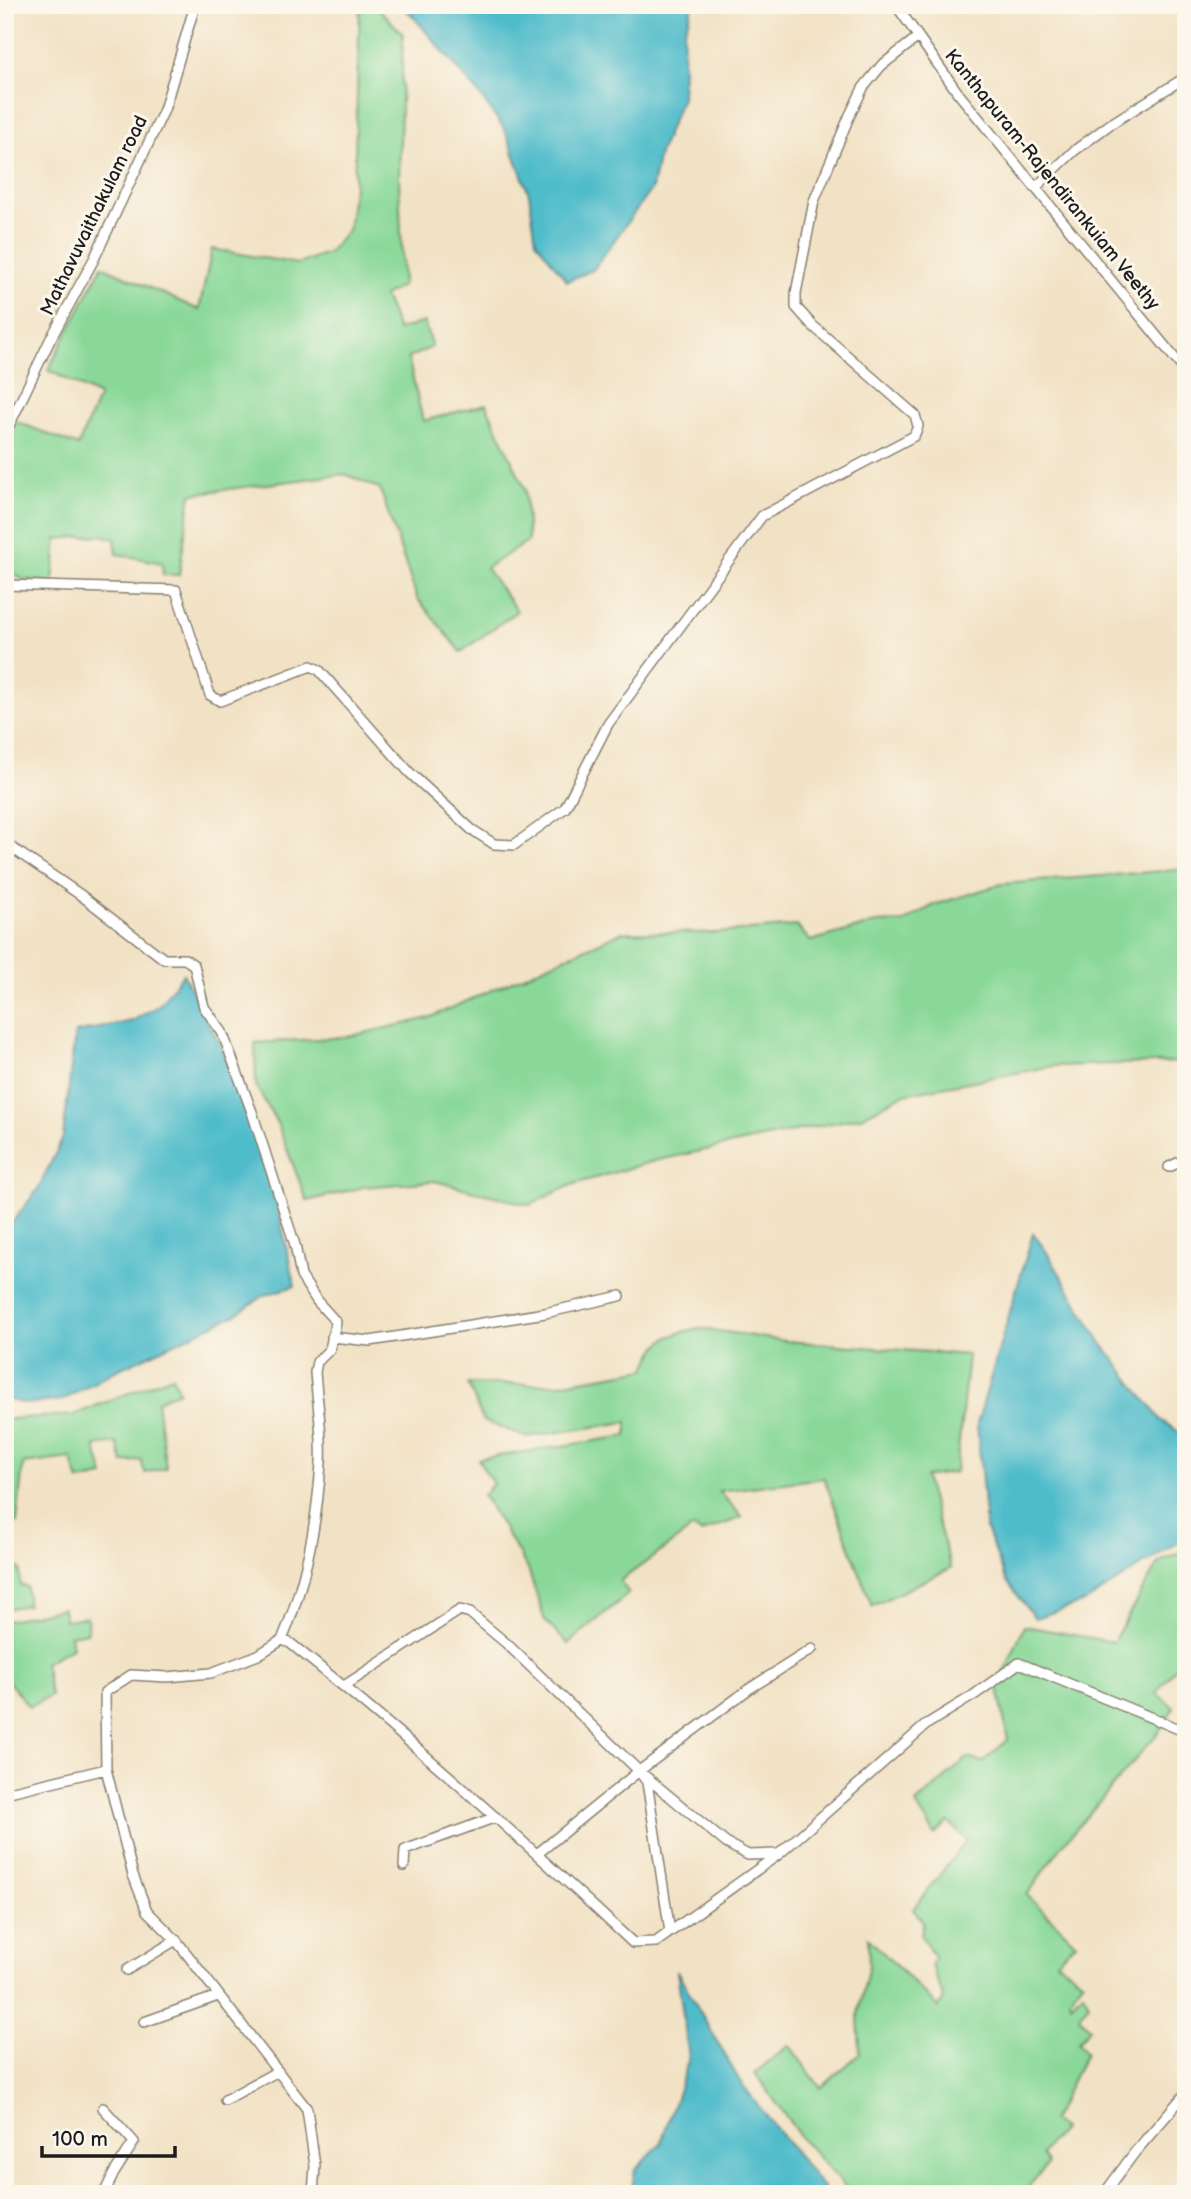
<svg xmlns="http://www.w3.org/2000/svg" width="1191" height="2199" viewBox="0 0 1191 2199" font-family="'Balsamiq Sans',sans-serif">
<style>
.green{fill:#89d898;stroke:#527a5a;stroke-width:2}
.water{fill:#50bcca;stroke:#366c73;stroke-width:2}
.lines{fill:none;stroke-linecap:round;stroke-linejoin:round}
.minor-casing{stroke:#877f70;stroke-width:12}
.minor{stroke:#fff;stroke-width:9}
.labels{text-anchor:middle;stroke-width:6;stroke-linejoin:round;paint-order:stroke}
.street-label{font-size:19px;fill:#1c1c1c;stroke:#fbf7ec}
</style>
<rect width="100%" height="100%" fill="#fbf7ec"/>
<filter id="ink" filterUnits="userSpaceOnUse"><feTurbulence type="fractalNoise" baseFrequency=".0143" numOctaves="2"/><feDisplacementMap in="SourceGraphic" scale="14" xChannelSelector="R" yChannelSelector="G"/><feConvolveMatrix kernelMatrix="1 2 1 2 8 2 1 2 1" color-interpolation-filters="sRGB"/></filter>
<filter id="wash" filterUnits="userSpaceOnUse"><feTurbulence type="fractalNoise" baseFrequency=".00686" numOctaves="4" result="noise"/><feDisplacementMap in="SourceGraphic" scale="28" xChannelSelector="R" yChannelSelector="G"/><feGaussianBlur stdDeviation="1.57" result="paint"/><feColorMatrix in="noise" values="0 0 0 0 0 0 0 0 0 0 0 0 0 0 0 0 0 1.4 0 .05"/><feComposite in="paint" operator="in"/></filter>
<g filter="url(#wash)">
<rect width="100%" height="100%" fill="#f2e2c5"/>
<path class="green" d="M360,5H375L403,34L399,180L403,285L384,296L398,330L424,322L432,347L408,358L423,421L486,404L525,489L528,541L486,568L517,611L461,652L417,598L380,489L345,474L191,494L179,575H163L162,563L117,554L115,539L102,535L57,539L53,582L22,579L5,567V417L78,446L99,396L48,370L102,266L199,310L212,249L298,264L329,252L348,230L354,186Z
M1186,869V1062L1053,1066L904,1094L861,1117L654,1161L571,1185L529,1205L435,1181L364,1187L307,1201L277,1123L256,1086L255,1043L347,1037L429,1018L622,932L714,933L797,926L810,941L876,923L904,922L934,905L1002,884Z
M698,1328L786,1341L968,1355L956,1472L925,1477L951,1568L872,1606L824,1478L719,1491L742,1517L701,1533L693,1528L620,1581L629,1593L568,1644L545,1621L528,1569L483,1495L493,1484L478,1459L627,1436V1422L526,1437L483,1421L468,1384H558L646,1369C658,1338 666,1336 698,1328Z
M172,1376L179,1391L157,1401L166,1468L145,1473L141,1460L123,1463L117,1443L95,1446L104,1476L79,1481L71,1458L23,1464L17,1523L5,1522V1419L73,1415Z
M1186,1551V1597L1182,1603L1186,1605V1654L1156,1693L1174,1707L1159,1732L1064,1843L1027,1895L1076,1943L1056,1961L1083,1981L1069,1999L1071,2004L1083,1992L1089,2004L1079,2017L1090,2028L1078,2042L1086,2053L1052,2121L1062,2129L1041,2154L1048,2164L1022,2194H852L802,2139L755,2073L789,2045L821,2088L860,2053L858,2014L869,1965L868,1938L939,2008L944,1998L931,1965L935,1958L921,1936L923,1922L913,1909L967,1840L948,1822L935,1835L916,1804L967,1758L982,1762L1008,1740L998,1687L1024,1626L1113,1642L1159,1562Z
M5,1552L6,1564L20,1569V1585L27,1587V1605L5,1609Z
M63,1608L65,1620L87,1617L88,1632L70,1635L72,1648L44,1663L51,1696L29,1707L5,1677V1621Z"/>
<path class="water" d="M400,5H693L684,32L682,97L659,154L652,188L593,270L567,281L536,241L529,194L505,130L476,90L412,15Z
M183,974L221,1046L248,1118L277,1204L295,1286L265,1295L235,1315L113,1372L63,1400L26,1404L5,1399V1232L38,1189L63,1138L75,1033L132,1021L159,1005Z
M1033,1233L1046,1251L1101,1342L1161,1420L1186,1437V1537L1085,1602L1035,1618L1006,1580L986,1529L977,1424Z
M677,1971L742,2085L828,2194H631L635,2170L661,2143L689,2058Z"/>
</g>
<g filter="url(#ink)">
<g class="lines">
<g class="minor-casing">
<path id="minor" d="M896,5L958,93L1186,372
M1035,188L1074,151L1109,125L1186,77
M5,434L50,340L94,259L164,110L195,5
M5,585L176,590L210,695L220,701L311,666L319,670L410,773L471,829L494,844L514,845L565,808L608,724L762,516L914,436L918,426L915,415L812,325L796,307V293L814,201L849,117L863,88L881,66L918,37
M5,843L82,896L164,959H185L194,965L204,1007L222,1032L252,1112L295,1245L301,1276L317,1301L336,1322L330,1349L317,1362L315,1372C317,1401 323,1433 321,1463C317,1523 305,1585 282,1640
M1169,1167L1186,1159
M332,1337L370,1341L545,1313L620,1296
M344,1686L460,1610L470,1613L507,1644L639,1771L647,1782L670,1932
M106,1769L105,1692L131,1675L167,1677L211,1673L258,1655L282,1640L290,1643C409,1738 522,1839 633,1943L656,1942L779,1854L927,1724L974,1695L1019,1663L1186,1732
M639,1771L749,1689L812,1649
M5,1793L106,1769L133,1875L147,1911L176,1940L307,2109L315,2166L313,2194
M537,1854L639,1771L726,1843L748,1855L777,1854
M404,1866L405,1850L496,1817
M127,1970L176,1940
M144,2022L218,1996
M225,2100L278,2071
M103,2108L134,2142L114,2173L104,2194
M1104,2194L1135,2152L1186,2093"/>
</g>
<use href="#minor" class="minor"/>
</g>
</g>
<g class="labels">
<g class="street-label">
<text transform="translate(1053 179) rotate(51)" y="7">Kanthapuram-Rajendirankuiam Veethy</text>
<text transform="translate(93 215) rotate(-64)" y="7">Mathavuvaithakulam road</text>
</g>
</g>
<rect width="1191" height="2199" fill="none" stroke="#fbf7ec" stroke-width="28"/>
<path d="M42 2146v10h133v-10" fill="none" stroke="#1c1c1c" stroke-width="3.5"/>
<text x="52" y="2146" font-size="21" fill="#1c1c1c" stroke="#fbf7ec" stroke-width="5" paint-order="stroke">100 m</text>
</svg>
